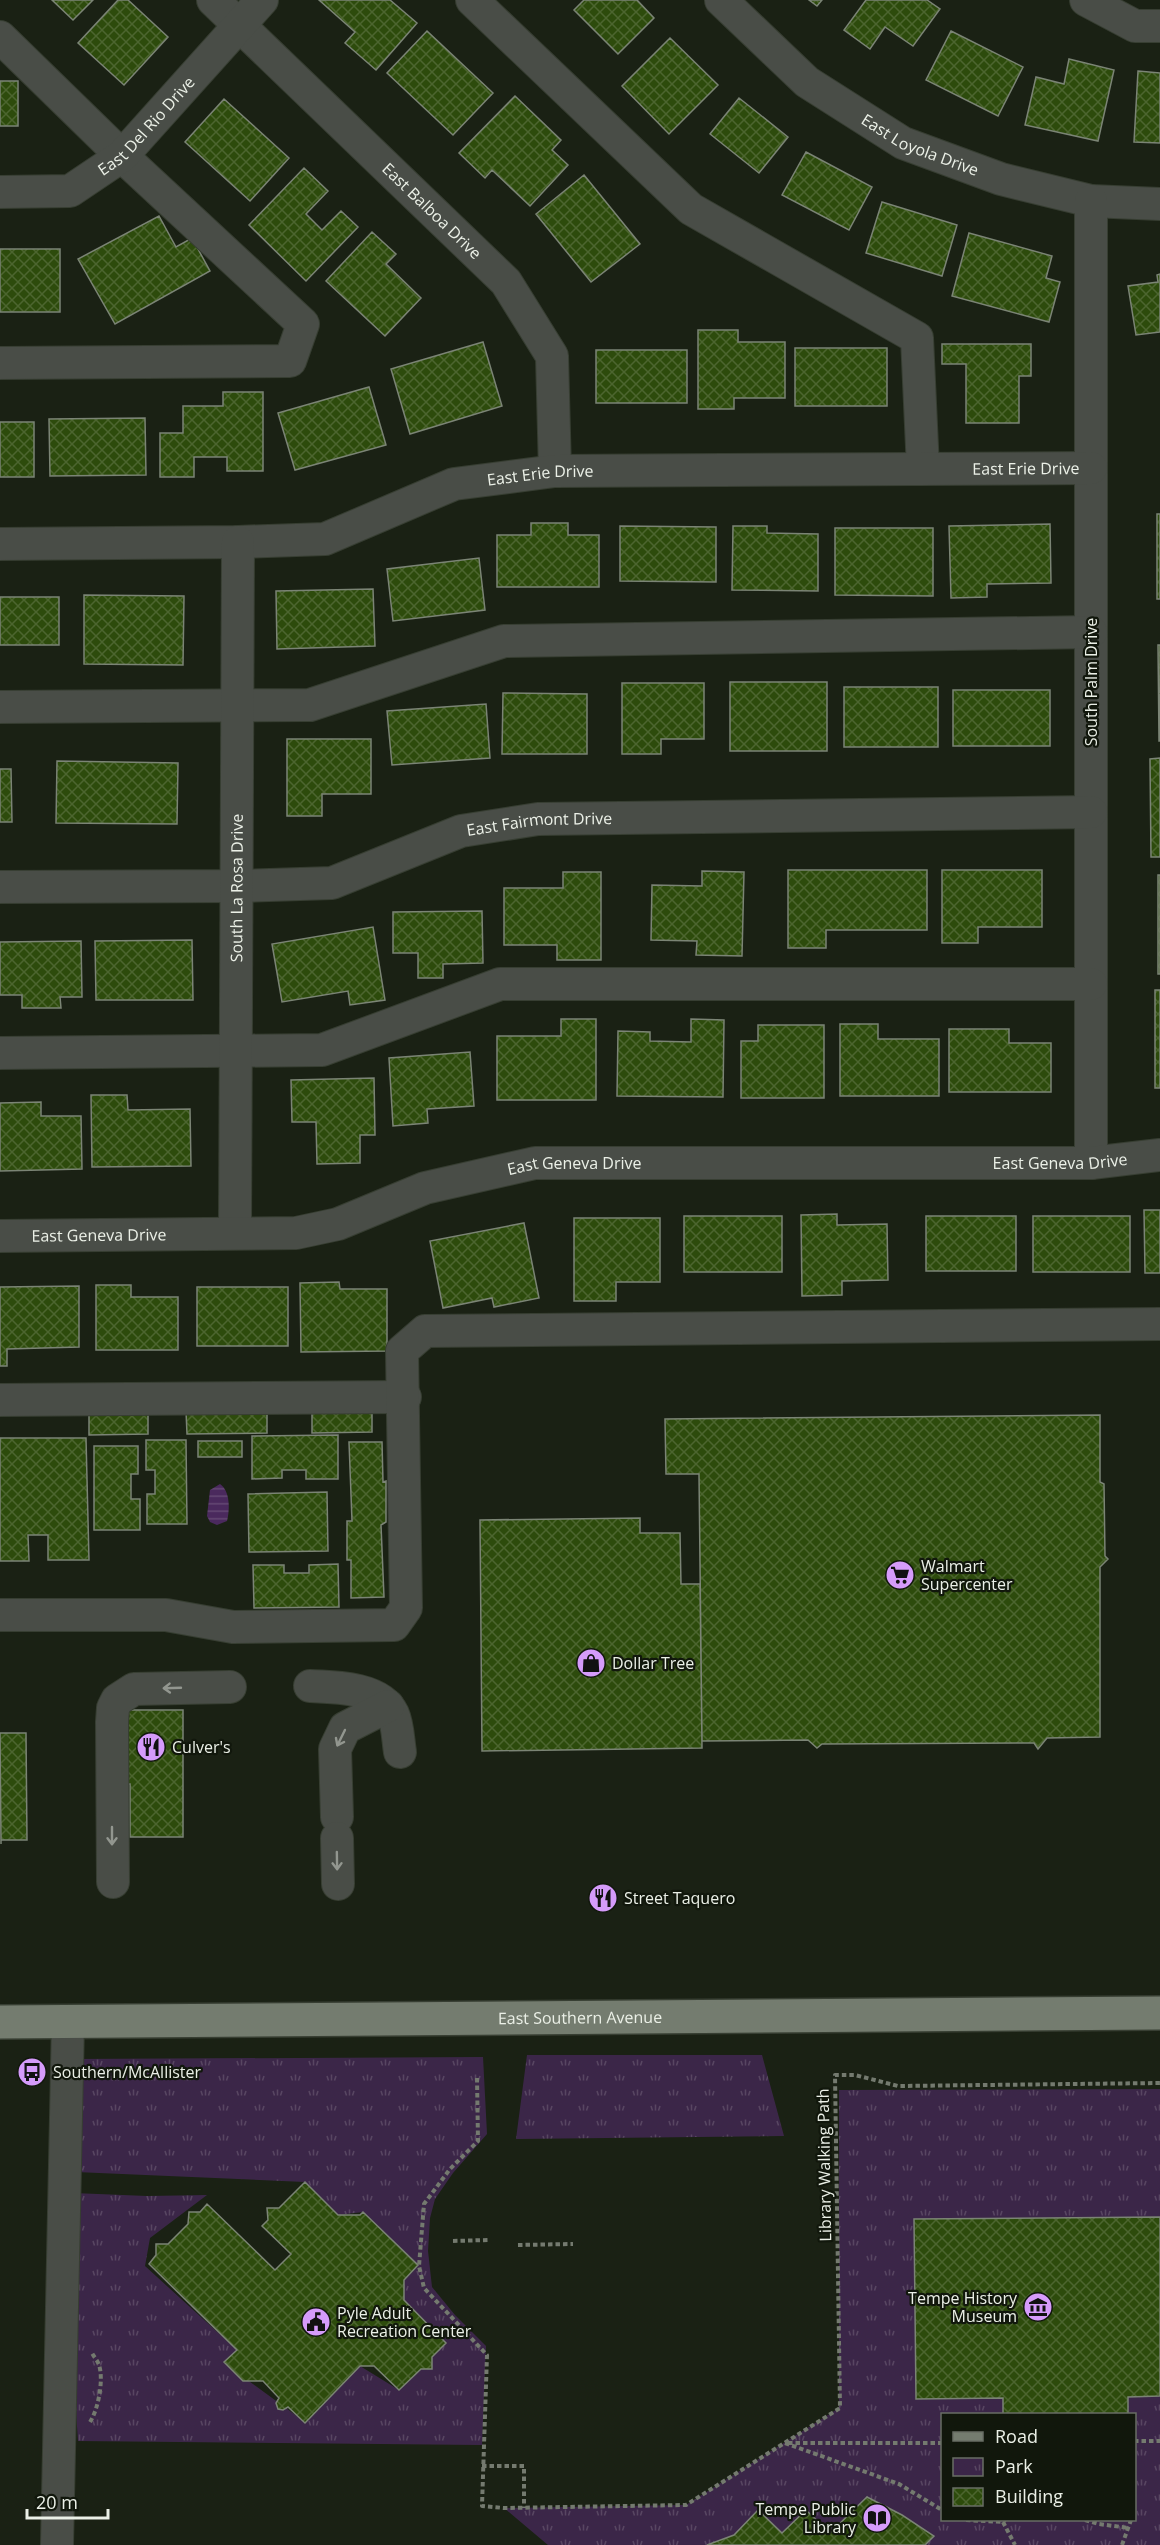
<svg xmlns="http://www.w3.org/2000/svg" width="1160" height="2545" viewBox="0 0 1160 2545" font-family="'Open Sans',sans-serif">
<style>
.park{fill:url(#park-tufts);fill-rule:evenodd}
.water{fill:url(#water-rules)}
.building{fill:url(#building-cross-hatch);stroke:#7b8475;stroke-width:1.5}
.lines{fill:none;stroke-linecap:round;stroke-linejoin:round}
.minor-casing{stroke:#373e32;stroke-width:34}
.major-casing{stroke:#373e32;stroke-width:36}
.path{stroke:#747a6f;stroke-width:4;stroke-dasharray:4.5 3;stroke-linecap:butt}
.minor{stroke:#494d47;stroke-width:32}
.major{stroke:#747c6f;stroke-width:33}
.oneway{stroke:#92968f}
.labels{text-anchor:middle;stroke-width:4.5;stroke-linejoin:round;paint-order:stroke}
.street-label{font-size:16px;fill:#ebf0e7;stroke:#11170c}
.poi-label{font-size:16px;fill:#ebf0e7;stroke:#11170c;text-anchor:start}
</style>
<defs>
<pattern id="park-tufts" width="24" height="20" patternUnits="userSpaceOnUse" patternTransform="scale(1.5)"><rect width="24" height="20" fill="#3b2648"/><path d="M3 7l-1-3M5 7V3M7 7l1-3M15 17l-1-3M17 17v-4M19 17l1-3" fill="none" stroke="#584662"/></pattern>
<pattern id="water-rules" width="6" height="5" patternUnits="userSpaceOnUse" patternTransform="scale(1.5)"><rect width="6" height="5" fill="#4a295d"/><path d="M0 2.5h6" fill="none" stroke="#644874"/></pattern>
<pattern id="building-cross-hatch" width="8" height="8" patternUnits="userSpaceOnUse" patternTransform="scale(1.5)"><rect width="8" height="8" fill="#2d4b0c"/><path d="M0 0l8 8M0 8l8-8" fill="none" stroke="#4c652f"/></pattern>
</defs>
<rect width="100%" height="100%" fill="#1a2114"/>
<path class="park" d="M527,2055H762L784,2136L516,2139Z
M483,2057L487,2134L453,2173L435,2199L430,2218L428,2251L432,2287L455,2315L486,2346L482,2445L78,2441L72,2352L73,2193L147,2196L207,2195L150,2238L145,2266L237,2350L224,2363L305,2422L360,2366L399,2390L446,2343L404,2300V2280L418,2266L363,2212L338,2215L305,2182L76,2172L77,2059Z
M1160,2089V2545H548L504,2508L686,2505L839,2408V2090ZM942,2414H1134V2520H942Z"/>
<path class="water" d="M220,1484C230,1491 230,1509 227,1521L217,1525L210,1522L207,1516L210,1490Z"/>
<path class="building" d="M52,0H93L73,20Z
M118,0H128L168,37L124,85L78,43Z
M319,0H390L417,23L376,70L345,43L355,32Z
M584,0H637L654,18L618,54L574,10Z
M809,0H822L817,6Z
M866,0H927L940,9L913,46L885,27L870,49L844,30Z
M427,31L493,93L453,135L387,73Z
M951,31L1023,67L998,116L926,80Z
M670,38L718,85L669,134L622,86Z
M1069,59L1114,70L1098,141L1025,125L1036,77L1064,84Z
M1138,71L1160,73V143L1134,142Z
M0,81H18V126H0Z
M515,96L561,140L552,150L568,165L530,206L492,170L485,178L459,153Z
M739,98L788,137L759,173L710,134Z
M224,99L289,158L250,201L185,142Z
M806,152L872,187L849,230L782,195Z
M304,168L328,191L306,214L322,230L341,211L358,227L306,281L249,225Z
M584,175L640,244L591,282L536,214Z
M882,202L957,225L942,276L866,253Z
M159,216L176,247L192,238L210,271L115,324L78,259Z
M372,232L396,254L386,264L421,298L385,336L326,281Z
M969,233L1052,256L1046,278L1060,282L1049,322L952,296Z
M0,249H60V312H0Z
M1160,274V332L1136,335L1128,286L1158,282L1157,275Z
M698,330H738V342H785V398H734V409H698Z
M483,342L502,406L410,434L391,369Z
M942,344H1031V376H1019V423H966V364H942Z
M795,348H887V406H795Z
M596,350H687V403H596Z
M369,387L386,445L295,470L278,413Z
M223,392H263V471H227V457H194V477H160V433H183V406H223Z
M145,418L146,475L50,476L49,419Z
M0,422H34V477H0Z
M1157,514H1160V599H1157Z
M531,523H568V535H599V587H497V535H531Z
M1050,524L1051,583L987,584V597L951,598L949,526Z
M620,526L716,527V582L620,581Z
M733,526H767V533L818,534V591L732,590Z
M835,528H933V596L835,595Z
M479,558L485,610L393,621L387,569Z
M373,589L375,646L277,649L276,591Z
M84,595L184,596L183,665L84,664Z
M0,597H59V645H0Z
M1158,645H1160V741H1159Z
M730,682H827V751H730Z
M622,683H704V739H661V754H622Z
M844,687H938V747H844Z
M953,690H1050V746H953Z
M503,693L587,694V754H502Z
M486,704L490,758L392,765L387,711Z
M287,739H371V794H322V816H287Z
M1160,758V857H1151L1150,759Z
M57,761L178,763L177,824L56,823Z
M0,769H11L12,822H0Z
M788,870H927V930H826V948H788Z
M942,870H1042V927H978V943H942Z
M702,871L744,872L742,956L696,955L697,941L651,940L652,885L702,886Z
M563,872H601V960H557V945H504V888H563Z
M1158,875H1160V974H1158Z
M482,911L483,963L443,964V978H418V953H393V912Z
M373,927L385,1000L350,1005L348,991L282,1002L272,944Z
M192,940L193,1000H96L95,941Z
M81,941L82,997H60L61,1008H22V995H0V942Z
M1155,990H1160V1088H1155Z
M561,1019H596V1100H497V1036H561Z
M691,1019L724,1020L723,1097L617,1096L618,1031L650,1032V1041L691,1042Z
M840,1024H878V1039H939V1096H840Z
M758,1025H824V1098H741V1041H758Z
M949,1029H1009V1043H1051V1092H949Z
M470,1052L474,1106L427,1109L428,1123L393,1126L389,1058Z
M374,1078L375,1135H360V1163L317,1164L316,1122H292L291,1080Z
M91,1095H127L128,1110L190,1109L191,1166L92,1167Z
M41,1102V1116H81L82,1169L0,1171V1103Z
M1144,1210H1160V1273H1145Z
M837,1214V1225L887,1224L888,1280L842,1281V1295L802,1296L801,1215Z
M684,1216H782V1272H684Z
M926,1216H1016V1271H926Z
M1033,1216H1130V1272H1033Z
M574,1218H660V1282H616V1301H574Z
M524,1223L539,1298L494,1307L492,1298L443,1308L430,1241Z
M339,1282L340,1289H387V1351L301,1352L300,1283Z
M96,1285H131V1297H178V1350H96Z
M79,1286V1347L7,1349V1366H0V1287Z
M197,1287H288V1346H197Z
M372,1409V1432L312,1433V1410Z
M267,1410V1433L187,1434L186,1411Z
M148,1411V1434L89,1435V1412Z
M1100,1415V1482L1104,1484L1105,1556L1108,1559L1100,1567V1737L1047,1738L1038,1749L1034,1743L822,1744L817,1748L808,1740L702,1741L699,1474H666L665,1419Z
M338,1435V1479H306V1470H282V1478L252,1479V1436Z
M0,1438H86L89,1560H48V1535H28L29,1561H0Z
M146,1440H186L187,1524H147V1494H155V1470H146Z
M198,1441H242V1457H198Z
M349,1442H382L383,1482L386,1481V1522L381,1525L384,1597L351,1598V1560H347V1521H352Z
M94,1446H138V1474H131V1499H140V1530H94Z
M327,1492L328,1551L249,1552L248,1494Z
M640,1518V1533H680L681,1584H700L702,1748L482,1751L480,1520Z
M338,1564L339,1607L254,1608L253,1565H284V1573H309V1565Z
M120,1710H183V1837H130V1784H120Z
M0,1733H26L27,1840H1V1844Z
M26,2068H38L39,2075H26Z
M305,2182L338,2215H360L363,2212L418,2265L404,2280V2300L446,2343L432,2357V2369H421L399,2390L374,2366H360L305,2423L288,2407L283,2410L278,2409L276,2403L279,2398L263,2381H243L224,2362L237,2350L149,2264L156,2255V2244H168L188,2224L189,2212H200L207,2204L275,2270L291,2254L262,2226L268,2220L267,2208H279Z
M1160,2217V2396L1128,2397V2414H1003V2398L916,2399L914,2219Z
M867,2497L902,2515L934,2536L925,2545H707L734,2535L758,2510L782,2533L806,2510L830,2533Z"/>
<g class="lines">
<g class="minor-casing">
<g id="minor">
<path id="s1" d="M213,0L506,282L552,356L555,471"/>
<path d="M472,0L691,209L917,338L923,469"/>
<path id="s2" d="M721,0L807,82L903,143L1001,179L1091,201L1160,204"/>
<path d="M1086,0L1135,26H1160"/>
<path d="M0,37L122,156L303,324L290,361L0,363"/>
<path id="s3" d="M0,192L70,191L122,156L262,0"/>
<path d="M1091,201V1163"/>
<path id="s4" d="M0,544L238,542L325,539L454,484L555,471L1091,468"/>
<path d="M0,707L310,705L504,641L1091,632"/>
<path id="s5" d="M0,887L238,886L332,883L461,831L538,819L1091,812"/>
<path d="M0,1053L322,1050L500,984H1091"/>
<path id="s6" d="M235,1233L238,542"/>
<path id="s7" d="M0,1236L296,1233L338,1224L425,1188L535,1163H1091L1160,1155"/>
<path d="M0,1400L405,1397"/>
<path d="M0,1615H166L233,1627L394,1625L406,1608L402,1351L425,1331L1160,1324"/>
<path d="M310,1686C335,1687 380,1687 393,1714C398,1725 398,1740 400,1752"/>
<path d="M337,1817L335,1749L345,1728L388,1706"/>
<path d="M337,1838L338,1884"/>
<path d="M113,1882L112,1722L113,1708L117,1700L134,1689L230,1687"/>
<path d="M57,2545L68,2022"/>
</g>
</g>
<g class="major-casing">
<g id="major">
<path id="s8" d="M0,2022L1160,2013"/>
</g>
</g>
<path class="path" d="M477,2078L478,2141L450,2169L424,2204L419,2266L424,2288L487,2355L482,2506L504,2508L686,2505L840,2408L835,2075H855L898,2086L1160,2083
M453,2241L488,2240
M518,2245L573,2244
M90,2422C98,2410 104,2380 99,2365C98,2361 94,2357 92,2353
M1134,2441H1160
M785,2443L899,2484L942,2510
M788,2443H942
M482,2466H524V2508
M966,2520L1003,2522L1005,2520
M1085,2520L1099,2524L1129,2528
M1003,2522L1015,2545
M1122,2545L1131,2520"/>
<use href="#minor" class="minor"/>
<use href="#major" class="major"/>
</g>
<defs><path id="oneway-shaft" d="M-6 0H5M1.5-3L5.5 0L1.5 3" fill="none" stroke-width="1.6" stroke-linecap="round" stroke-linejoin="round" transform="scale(1.5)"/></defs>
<g class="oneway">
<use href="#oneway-shaft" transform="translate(172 1688) rotate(178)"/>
<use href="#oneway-shaft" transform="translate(341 1738) rotate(116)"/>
<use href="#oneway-shaft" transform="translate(112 1836) rotate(90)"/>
<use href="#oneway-shaft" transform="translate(337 1861) rotate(89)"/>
</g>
<defs>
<g id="supermarket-disc" transform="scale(1.5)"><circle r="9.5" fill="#d59bfa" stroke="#11170c"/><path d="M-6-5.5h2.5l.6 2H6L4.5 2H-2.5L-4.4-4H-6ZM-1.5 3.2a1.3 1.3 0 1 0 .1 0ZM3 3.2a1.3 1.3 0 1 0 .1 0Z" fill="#111"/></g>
<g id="shop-disc" transform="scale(1.5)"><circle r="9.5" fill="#d59bfa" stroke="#11170c"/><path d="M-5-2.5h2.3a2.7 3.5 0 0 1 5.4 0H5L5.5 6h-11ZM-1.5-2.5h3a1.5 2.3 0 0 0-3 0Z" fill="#111"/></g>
<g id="restaurant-disc" transform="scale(1.5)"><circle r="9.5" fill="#d59bfa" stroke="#11170c"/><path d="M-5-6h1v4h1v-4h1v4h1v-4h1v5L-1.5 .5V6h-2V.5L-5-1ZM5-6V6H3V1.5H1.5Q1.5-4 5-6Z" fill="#111"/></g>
<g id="bus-disc" transform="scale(1.5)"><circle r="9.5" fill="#d59bfa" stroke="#11170c"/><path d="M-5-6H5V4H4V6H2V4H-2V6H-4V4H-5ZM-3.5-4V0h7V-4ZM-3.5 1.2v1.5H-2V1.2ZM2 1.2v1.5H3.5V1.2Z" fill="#111"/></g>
<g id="museum-disc" transform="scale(1.5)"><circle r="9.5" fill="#d59bfa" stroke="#11170c"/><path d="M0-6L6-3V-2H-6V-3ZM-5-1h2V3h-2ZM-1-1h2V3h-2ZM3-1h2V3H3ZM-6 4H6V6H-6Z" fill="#111"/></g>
<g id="civic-disc" transform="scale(1.5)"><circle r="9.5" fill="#d59bfa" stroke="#11170c"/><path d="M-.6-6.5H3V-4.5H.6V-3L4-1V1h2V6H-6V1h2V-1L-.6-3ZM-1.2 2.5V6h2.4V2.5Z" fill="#111"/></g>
<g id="library-disc" transform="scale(1.5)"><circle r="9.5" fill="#d59bfa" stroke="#11170c"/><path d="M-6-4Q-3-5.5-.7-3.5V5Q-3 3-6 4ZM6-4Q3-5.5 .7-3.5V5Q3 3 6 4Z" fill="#111"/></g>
</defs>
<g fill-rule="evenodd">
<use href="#supermarket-disc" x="900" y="1575"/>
<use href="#shop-disc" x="591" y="1663"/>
<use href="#restaurant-disc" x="151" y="1747"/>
<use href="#restaurant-disc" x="603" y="1898"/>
<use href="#bus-disc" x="32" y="2072"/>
<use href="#museum-disc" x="1038" y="2307"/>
<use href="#civic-disc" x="316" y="2322"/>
<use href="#library-disc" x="877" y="2518"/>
</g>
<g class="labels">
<g class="street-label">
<text dy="6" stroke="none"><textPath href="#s3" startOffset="171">East Del Rio Drive</textPath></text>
<text dy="6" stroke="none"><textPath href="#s2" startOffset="249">East Loyola Drive</textPath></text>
<text dy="6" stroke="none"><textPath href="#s1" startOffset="304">East Balboa Drive</textPath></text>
<text dy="6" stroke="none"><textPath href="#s4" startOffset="1038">East Erie Drive</textPath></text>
<text dy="6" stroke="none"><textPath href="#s4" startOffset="552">East Erie Drive</textPath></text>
<text transform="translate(1091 682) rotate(-90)" y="6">South Palm Drive</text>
<text dy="6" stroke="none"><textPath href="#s5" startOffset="550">East Fairmont Drive</textPath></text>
<text dy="6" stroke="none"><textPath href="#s6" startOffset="345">South La Rosa Drive</textPath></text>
<text dy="6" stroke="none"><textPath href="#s7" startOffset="1071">East Geneva Drive</textPath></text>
<text dy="6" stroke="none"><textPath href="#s7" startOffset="585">East Geneva Drive</textPath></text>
<text dy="6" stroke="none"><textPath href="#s7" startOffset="99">East Geneva Drive</textPath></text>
<text dy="6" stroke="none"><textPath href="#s8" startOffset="580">East Southern Avenue</textPath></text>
<text transform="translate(824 2165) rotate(-91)" y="6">Library Walking Path</text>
</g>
<g class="poi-label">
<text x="921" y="1572">Walmart<tspan x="921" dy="18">Supercenter</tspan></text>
<text x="612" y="1669">Dollar Tree</text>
<text x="172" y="1753">Culver's</text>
<text x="624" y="1904">Street Taquero</text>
<text x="53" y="2078">Southern/McAllister</text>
<text x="1017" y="2304" text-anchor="end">Tempe History<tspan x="1017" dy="18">Museum</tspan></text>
<text x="337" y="2319">Pyle Adult<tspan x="337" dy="18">Recreation Center</tspan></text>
<text x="856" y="2515" text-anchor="end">Tempe Public<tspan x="856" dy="18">Library</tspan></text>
</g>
</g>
<rect x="941" y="2413" width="195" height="108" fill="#11170c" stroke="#686e64" stroke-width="1.5"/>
<rect x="953" y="2432" width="30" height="9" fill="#747c6f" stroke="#686e64" stroke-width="1.5"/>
<text x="995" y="2443" font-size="18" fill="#ebf0e7">Road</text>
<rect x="953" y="2458" width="30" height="18" fill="url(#park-tufts)" stroke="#686e64" stroke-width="1.5"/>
<text x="995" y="2473" font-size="18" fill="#ebf0e7">Park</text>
<rect x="953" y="2488" width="30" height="18" fill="url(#building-cross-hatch)" stroke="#686e64" stroke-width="1.5"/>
<text x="995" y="2503" font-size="18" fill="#ebf0e7">Building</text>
<path d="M27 2509v9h81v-9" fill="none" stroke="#ebf0e7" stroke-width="3"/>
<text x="36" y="2509" font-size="18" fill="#ebf0e7" stroke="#11170c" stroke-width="4.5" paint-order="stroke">20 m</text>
</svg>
